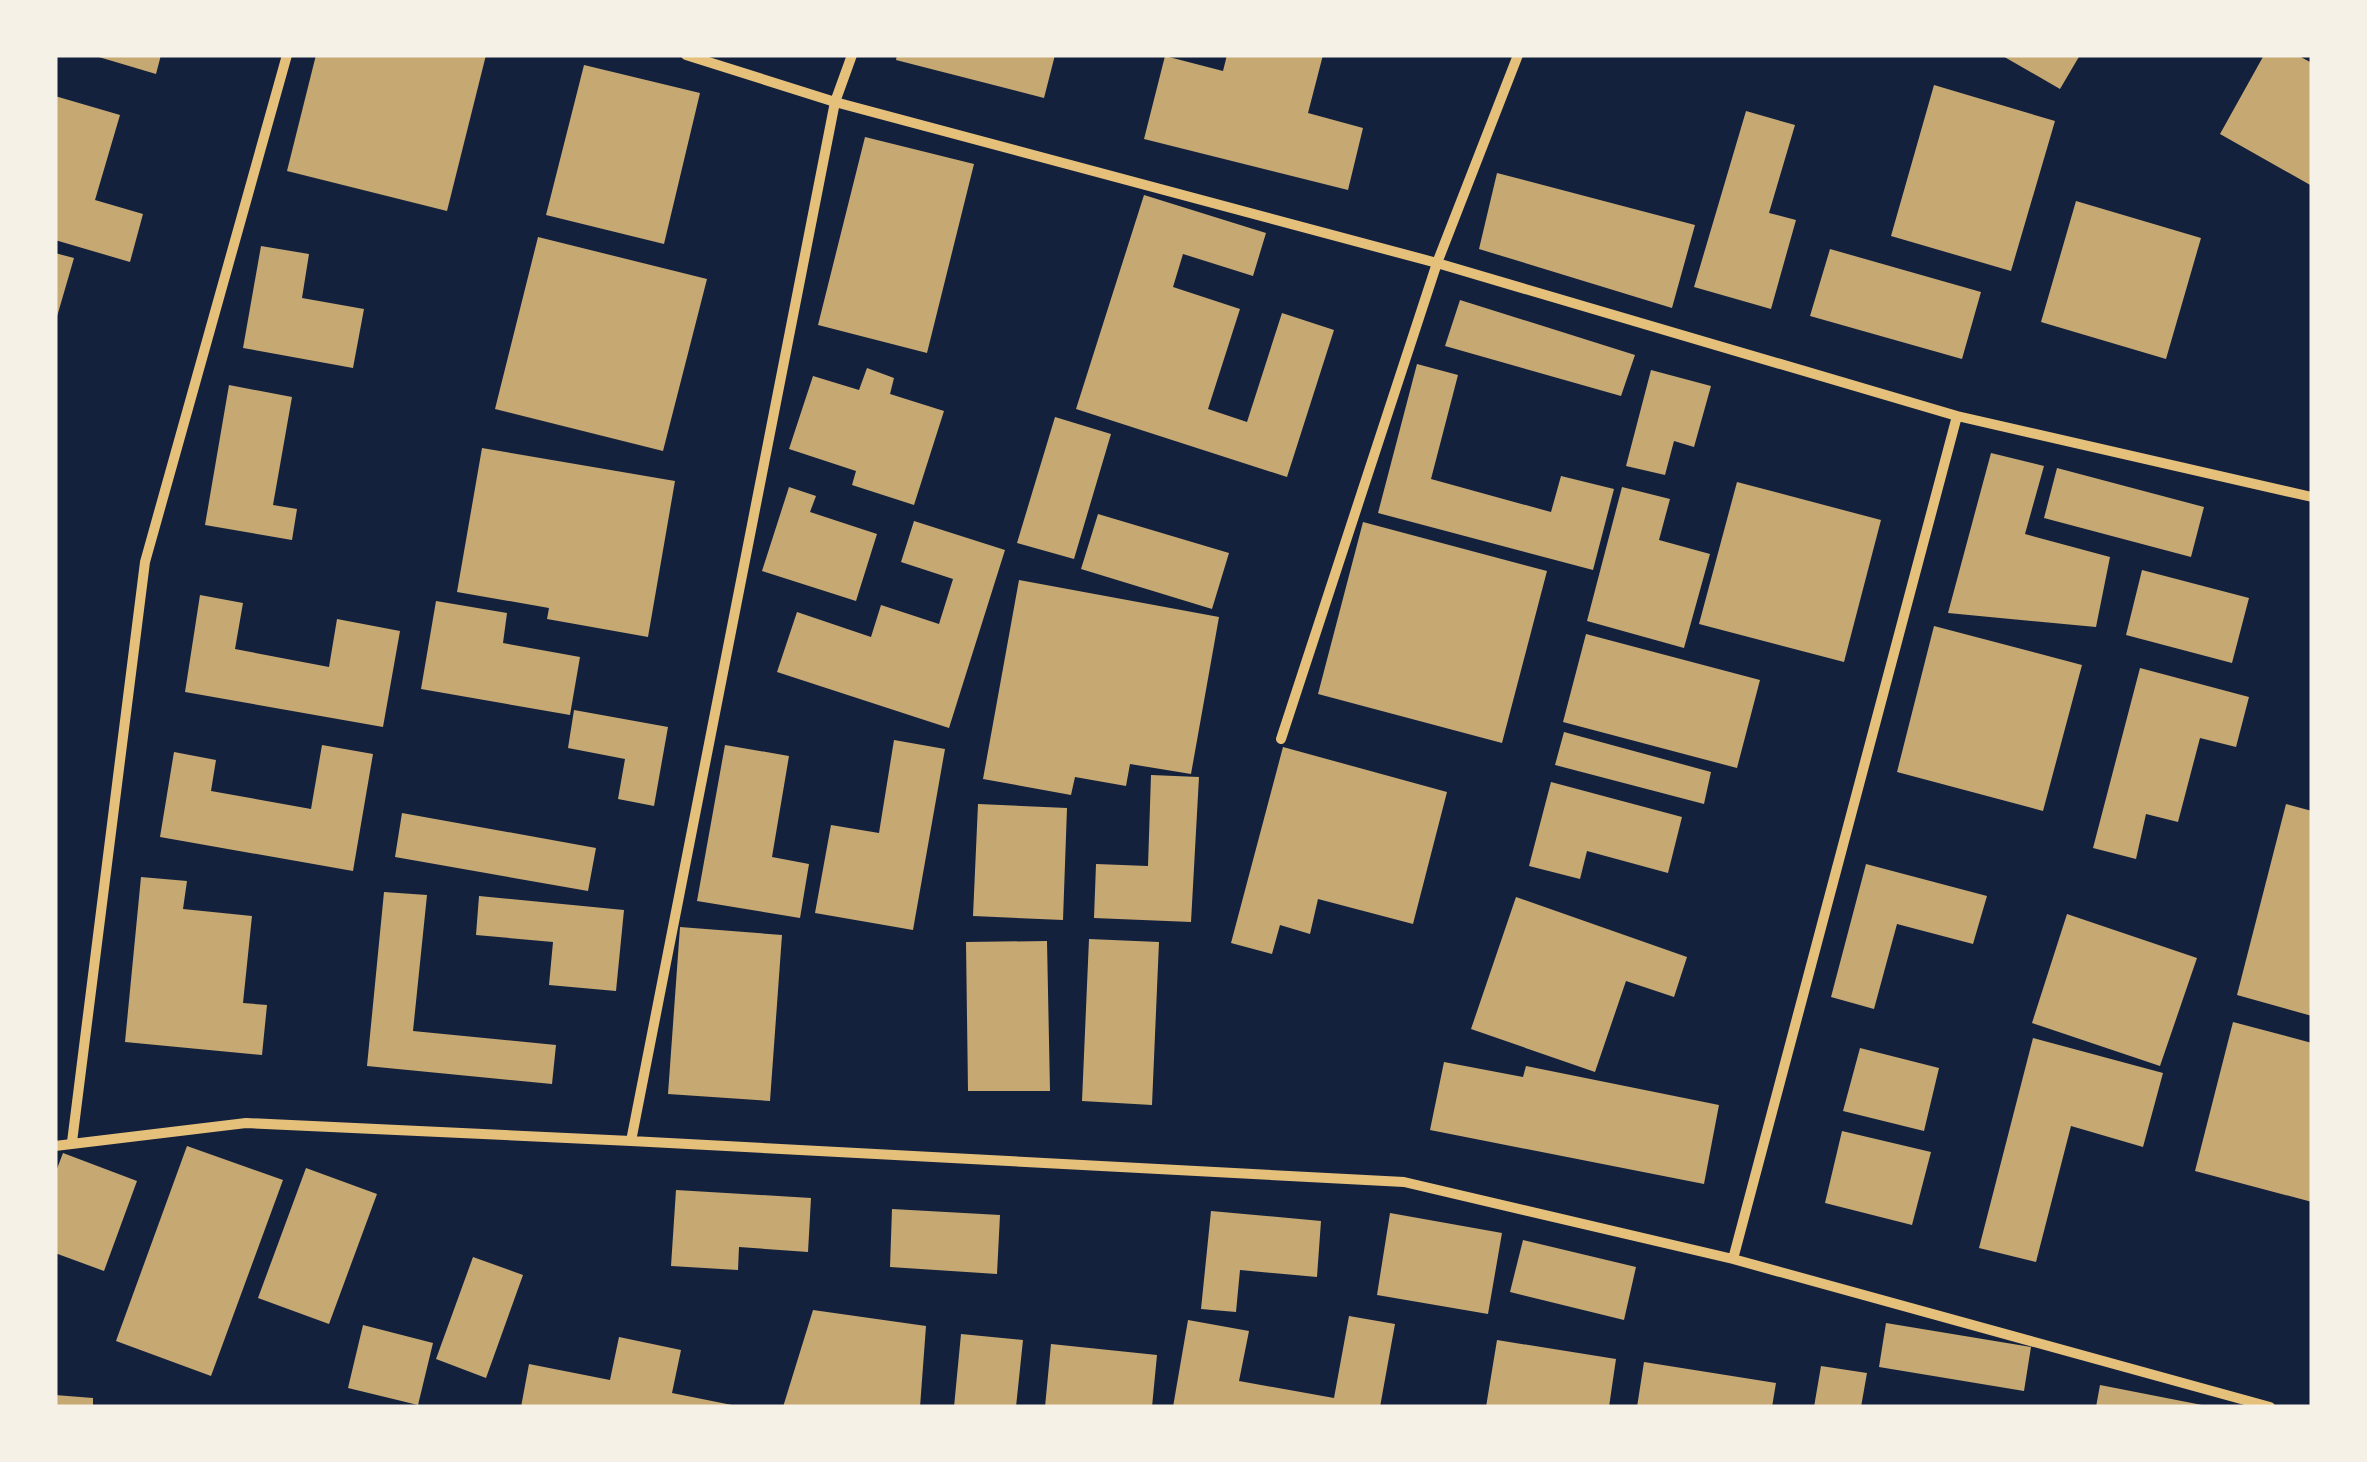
<svg xmlns="http://www.w3.org/2000/svg" width="2367" height="1462" viewBox="0 0 2367 1462" font-family="Ubuntu,sans-serif">
<style>
.building{fill:#c6a872}
.lines{fill:none;stroke-linecap:round;stroke-linejoin:round}
.minor{stroke:#e5c07b;stroke-width:10}
</style>
<rect width="100%" height="100%" fill="#14213d"/>
<path class="building" d="M92,55H161L156,74Z
M316,55H486L447,211L287,171Z
M897,55H1055L1044,98L896,60Z
M1227,55H1323L1308,113L1363,128L1348,190L1144,139L1165,56L1223,71Z
M2001,55H2080L2060,89Z
M2264,55H2297L2312,63V186L2220,134Z
M584,65L700,93L664,244L546,215Z
M1934,85L2055,121L2011,271L1891,236Z
M55,96L120,115L95,200L143,214L130,262L55,240Z
M1746,111L1795,125L1769,213L1796,220L1771,309L1694,287Z
M865,137L974,164L927,353L818,325Z
M1497,173L1695,225L1672,308L1479,249Z
M1144,195L1266,233L1253,276L1183,254L1173,287L1240,309L1208,409L1247,422L1282,313L1334,330L1287,477L1076,409Z
M2076,201L2201,238L2166,359L2041,322Z
M538,237L707,279L663,451L495,409Z
M261,246L309,254L302,298L364,309L353,368L243,348Z
M1830,249L1981,292L1962,359L1810,316Z
M55,253L74,258L56,320H55Z
M1460,300L1635,355L1621,396L1445,346Z
M1417,364L1458,375L1431,479L1551,512L1561,476L1614,489L1593,570L1378,513Z
M867,368L894,378L890,394L944,411L914,505L852,485L856,471L789,449L813,376L859,390Z
M1651,370L1711,386L1694,447L1674,441L1665,475L1626,466Z
M229,385L292,397L273,505L297,509L292,540L205,525Z
M1055,417L1111,434L1074,559L1017,543Z
M482,448L675,481L648,637L547,619L549,608L457,592Z
M1991,453L2044,466L2025,534L2110,557L2096,627L1948,613Z
M2057,468L2204,507L2191,557L2044,518Z
M1737,482L1881,520L1844,662L1699,624Z
M789,487L816,496L810,512L877,534L856,601L762,571Z
M1622,487L1670,499L1659,540L1710,554L1684,648L1587,621Z
M1098,514L1229,553L1212,609L1081,569Z
M914,521L1005,550L949,728L777,672L797,612L871,637L881,605L939,624L953,579L901,562Z
M1363,522L1547,571L1502,743L1318,694Z
M2142,570L2249,598L2232,663L2126,635Z
M1019,580L1219,617L1191,774L1130,764L1126,786L1075,777L1071,795L983,779Z
M200,595L243,603L235,649L329,667L337,619L400,631L383,727L185,692Z
M436,601L507,613L503,643L580,657L570,715L421,689Z
M1934,626L2082,665L2043,811L1897,772Z
M1586,634L1760,680L1737,768L1563,722Z
M2140,668L2249,697L2236,747L2200,738L2178,822L2146,814L2136,859L2093,848Z
M574,710L668,727L654,806L618,799L625,759L568,748Z
M1564,732L1711,772L1704,804L1555,765Z
M894,740L945,749L913,930L815,913L831,825L879,833Z
M322,745L373,754L353,871L160,837L174,752L216,760L211,791L311,809Z
M725,745L789,756L772,857L809,864L800,918L697,901Z
M1283,747L1447,792L1413,924L1318,899L1310,934L1280,925L1272,954L1231,943Z
M1151,775L1199,777L1191,922L1094,918L1096,864L1148,866Z
M1551,782L1682,817L1668,873L1587,851L1580,879L1529,866Z
M978,804L1067,808L1063,920L973,916Z
M2286,804L2312,811V1016L2237,995Z
M402,813L596,848L588,891L395,857Z
M1866,864L1987,896L1973,944L1897,924L1874,1009L1831,997Z
M141,877L187,881L183,909L252,916L243,1003L267,1005L262,1055L125,1042Z
M384,892L427,895L413,1031L556,1045L552,1084L367,1066Z
M479,896L624,910L616,991L549,985L553,942L476,935Z
M1516,897L1687,957L1674,997L1626,981L1595,1072L1471,1029Z
M2067,914L2197,958L2160,1066L2032,1023Z
M680,927L782,935L770,1101L668,1094Z
M1089,939L1159,942L1152,1105L1082,1101Z
M1047,941L1050,1091H968L966,942Z
M2233,1022L2312,1043V1202L2195,1171Z
M2033,1038L2163,1073L2143,1147L2071,1126L2036,1262L1979,1248Z
M1860,1048L1939,1068L1924,1131L1843,1111Z
M1444,1062L1523,1077L1526,1066L1719,1105L1704,1184L1430,1130Z
M1842,1131L1931,1152L1912,1225L1825,1203Z
M187,1146L283,1180L211,1376L116,1341Z
M63,1153L137,1181L104,1271L55,1253V1174Z
M306,1168L377,1194L329,1324L258,1298Z
M676,1190L811,1198L808,1252L739,1247L738,1270L671,1266Z
M892,1209L1000,1215L997,1274L890,1267Z
M1211,1211L1321,1221L1317,1277L1240,1270L1236,1312L1201,1309Z
M1390,1213L1502,1233L1488,1314L1377,1295Z
M1523,1240L1636,1267L1624,1320L1510,1292Z
M473,1257L523,1275L486,1378L436,1359Z
M813,1310L926,1326L920,1407H783Z
M1349,1316L1395,1324L1380,1407H1173L1188,1320L1249,1331L1239,1381L1334,1398Z
M1886,1323L2031,1347L2024,1391L1879,1367Z
M363,1325L433,1343L418,1405L348,1388Z
M961,1334L1023,1340L1016,1407H954Z
M619,1337L681,1350L672,1393L732,1405V1407H521L529,1364L610,1380Z
M1497,1340L1616,1359L1609,1407H1486Z
M1051,1344L1157,1355L1152,1407H1045Z
M1644,1362L1776,1383L1772,1407H1637Z
M1821,1366L1867,1373L1861,1407H1814Z
M2100,1385L2202,1405V1407H2096Z
M55,1395L93,1398V1407H55Z"/>
<g class="lines">
<path class="minor" d="M686,55L835,102L1437,263L1957,416L2312,497
M1281,739L1437,263L1518,55
M631,1141L835,102L852,55
M72,1142L145,562L287,55
M55,1146L246,1123L631,1141L1404,1182L1733,1259L2270,1407
M1733,1259L1957,416"/>
</g>
<rect width="2367" height="1462" fill="none" stroke="#f6f1e7" stroke-width="115"/>
</svg>
